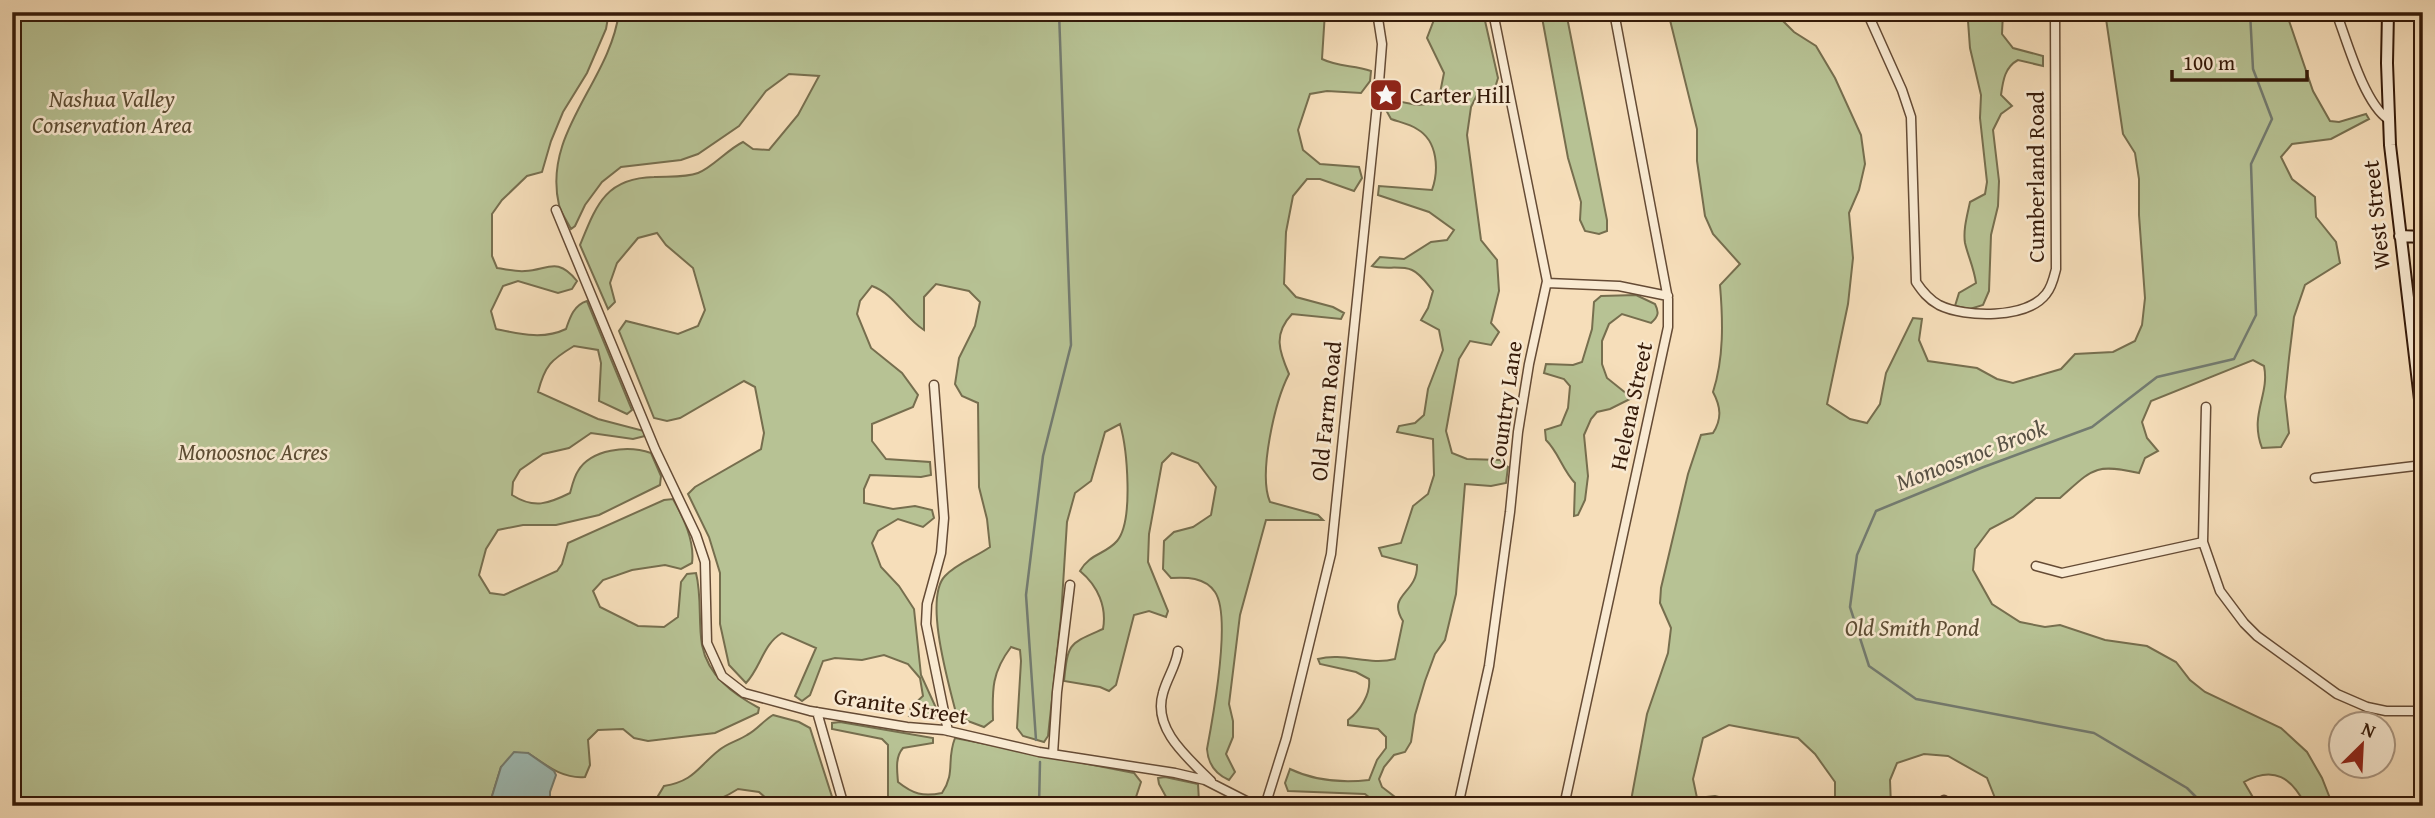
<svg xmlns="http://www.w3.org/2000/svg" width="2435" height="818" viewBox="0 0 2435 818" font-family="'Gentium Book Plus',serif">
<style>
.green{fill:#b7c294;stroke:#766e4e;stroke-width:2}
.water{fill:#9dbbb5;stroke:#737b70;stroke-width:2}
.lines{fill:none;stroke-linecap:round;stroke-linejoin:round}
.stream{stroke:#737b70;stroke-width:2.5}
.street-casing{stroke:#654b35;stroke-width:11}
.secondary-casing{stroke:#351a09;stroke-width:14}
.street{stroke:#f9ead2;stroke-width:8}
.secondary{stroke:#f9ead2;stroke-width:10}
.labels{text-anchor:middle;stroke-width:5;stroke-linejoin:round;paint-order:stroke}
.poi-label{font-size:23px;fill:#351a09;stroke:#f9ead2;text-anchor:start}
.park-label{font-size:23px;font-style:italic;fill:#5c4c33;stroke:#f9ead2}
.street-label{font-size:23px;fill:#351a09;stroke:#f9ead2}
.water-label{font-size:24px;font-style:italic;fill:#595245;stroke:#f9ead2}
</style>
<rect width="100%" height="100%" fill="#f6deba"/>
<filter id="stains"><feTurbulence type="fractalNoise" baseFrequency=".00286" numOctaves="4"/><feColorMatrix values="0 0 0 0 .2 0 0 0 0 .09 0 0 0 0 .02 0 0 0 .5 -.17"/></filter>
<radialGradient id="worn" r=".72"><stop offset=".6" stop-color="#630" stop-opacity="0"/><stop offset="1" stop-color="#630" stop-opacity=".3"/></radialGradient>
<path class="green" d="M12,12H609L606,29L587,73L563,112L551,141L542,172L527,176L502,200L492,214V256L497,268C506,269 516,272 525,271C548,270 557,256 577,281L572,289L558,293L518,281L503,286L491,311L496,329C520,334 543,340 566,329C570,317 574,305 587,301L632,410L627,414L599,401L601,363L598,350L574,346C551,360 545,365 538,392L598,419L644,431L645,436L633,439L591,433L569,448L543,454L520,470L513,482L512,495C534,509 548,504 570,493C572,486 574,477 578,471C591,449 628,445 651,453L661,476L660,485L599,515L556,525H523L498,530L486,549L479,575L490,593L504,595L557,571L562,564L568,543L664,500L673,499C683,517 695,541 692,563L681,569L665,565L632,570L603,580L593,591L600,607L638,626L664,627L678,617L681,582L687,574L696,573C702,597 698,621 702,645C708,676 733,694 759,708L758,713L715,733L648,741L634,738L623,729L598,730L588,740L590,765L585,777C562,779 546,765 528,753L501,767L489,806H12Z
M619,12H1325L1322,59C1338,67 1354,65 1371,71L1370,81L1361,93L1327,91L1310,94L1298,130L1303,150L1320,164L1359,167L1362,178L1354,191L1320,179H1307L1293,196L1286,232L1284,284L1296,297L1333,307L1344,313L1341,319L1292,314C1273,334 1279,351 1289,374C1275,401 1258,474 1270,502L1318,515L1323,520H1266L1240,615L1229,704L1233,721V737L1226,754L1235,772L1229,780C1215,774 1208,763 1207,749C1213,717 1232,617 1215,592C1205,577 1186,577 1171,578L1163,569L1164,541L1174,532L1193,527L1211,515L1216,487L1198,463L1172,453L1162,463L1149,534L1148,562L1168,611L1166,617L1149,611L1134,615L1116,685L1109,691L1100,687L1064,681C1068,642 1069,644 1103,629C1107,607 1098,586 1080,571C1089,554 1106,554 1117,541C1134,521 1127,448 1120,424L1105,432L1091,481L1075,493L1067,522L1061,617L1048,736L1044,742L1023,736L1017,728L1021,661L1020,650L1011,647C992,672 992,689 993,720L984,727L957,717C950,688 923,599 945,576C957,563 976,557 990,547L987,519L979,487L978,403L962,396L955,384L959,358L975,326L980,302L969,291L936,284L924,297V330C904,317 894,294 872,286L860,301L857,314L871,348L902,373L918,395L913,407L872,424V441L886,459L930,462L931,475L921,477L870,475L864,489V503L893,509L915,506L932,510L934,518L923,527L898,519L878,531L872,543L881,567L899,586L914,609L921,675L937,710L934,718L909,716L911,707L923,696L920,678L908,664L884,655L862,660L835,658L823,661L810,695L802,701L795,696L816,648L782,633C763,644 761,667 746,683L729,665L720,624V573L709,537L688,494L695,487L761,449L764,433L755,387L744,381L680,418L667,421L654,418L619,331L626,321L678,334L698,326L705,310L693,268L666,245L657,233L638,238L617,263L610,283L615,302L608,309L580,245C596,206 605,178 654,177C667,176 685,178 698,173C712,168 728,149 743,142L753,149L769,150L798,115L819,76L789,74L766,91L739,126L698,154L681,160L621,167L602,182L585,205L575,226L571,229C567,221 561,213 559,205C542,132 610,82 619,12Z
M1437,12H1483L1498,78L1495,88L1479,91L1471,107L1467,135L1481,240L1497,260L1499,291L1491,323L1499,332L1491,345L1470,341L1459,359L1446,431L1452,453L1467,459L1500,460L1508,467L1506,483L1491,486L1465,484L1456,594L1445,640L1435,654L1425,681L1415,715L1411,742L1405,752L1394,755L1384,767L1379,779L1382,787L1395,797L1394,806H1380L1365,794L1288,791L1285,783L1290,769C1315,781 1342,783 1369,780L1377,760L1386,748V737L1378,729L1348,725V720C1360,711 1371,694 1369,679L1356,672L1320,664L1318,659C1344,652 1369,666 1395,659L1403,621C1386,594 1418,594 1417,565L1382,556L1379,548L1401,543L1413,506L1428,494L1434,475L1433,439L1397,432L1399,426L1415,423L1424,415L1428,389L1443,350L1439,330L1421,320L1428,308L1433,291C1427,284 1421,274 1412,270C1401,265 1384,270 1372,266L1380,257L1404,259L1431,242L1447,240L1454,230L1429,212L1378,195L1379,186L1432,190C1439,170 1438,141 1417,129C1410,124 1399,122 1391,119L1386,110L1392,100L1417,105L1438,103L1444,73L1427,38Z
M1541,12H1566L1607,220V231L1599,234L1585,231L1580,220L1581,202L1568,158Z
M1668,12H1778V16L1794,32L1816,46L1835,78L1861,135L1865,164L1859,190L1849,213L1853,258L1848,304L1827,404L1850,419L1867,423L1880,404L1886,373L1913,318L1922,319L1919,340L1928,361L1977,368L1997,379L2013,383L2061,369L2075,354L2113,352L2135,341L2142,325L2145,298L2139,215V179L2135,153L2123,134L2105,12H2286L2313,91L2330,121L2339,122L2366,114L2369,119L2331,139L2292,144L2281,157L2292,179L2315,197L2316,217L2336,242L2340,263L2305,285L2294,317L2289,358L2285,397L2289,433L2281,447L2262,448C2249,414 2270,395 2264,366L2253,360L2151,401L2142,422L2147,438L2158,451L2145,458L2139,473C2094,463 2093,469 2060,498H2036L2013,517L1990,529L1975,549L1973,570L1992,604L2020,622L2045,627L2060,625L2105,640L2147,646L2176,662L2190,680L2205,692L2281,728L2307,752L2322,778L2333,806H2306C2292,778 2274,765 2244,782L2258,806H2004L1995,798L1987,778L1948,756L1924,754L1897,763L1890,780L1891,806H1835V782L1815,754L1798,738L1729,725L1703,738L1693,779L1697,798L1715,796L1754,806H1630L1647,714L1668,653L1671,628L1660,603L1661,588L1688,474L1701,435L1713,433C1722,419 1721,407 1713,392C1724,358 1723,321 1720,285L1740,264L1713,234L1705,216L1697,161V129Z
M1960,12H2003L2002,34L2013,48L2043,56V66L2018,60C2005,67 2003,80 2001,95L2012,106L2001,114L1993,130L1999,181L1998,206L1991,235L1989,291L1983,305L1970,309L1955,306L1959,293L1976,283C1974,268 1968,256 1965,243C1963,230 1967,216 1970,202L1985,194L1987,182L1980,118L1981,95L1970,48L1968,21Z
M1636,295L1655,304C1659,312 1659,316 1651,323L1622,314L1609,324L1602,341V364L1607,378L1632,398L1610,409L1597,412L1591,419L1584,435L1588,476L1585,500L1578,515L1574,516L1575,483C1562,469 1559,453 1546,440L1545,430L1561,425L1568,408L1570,386L1564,379L1544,373L1546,364L1573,365L1582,362L1592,329L1594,302L1601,296Z
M773,715L799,722L810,728L835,806H775L759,792L738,789C709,808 686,806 652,806L664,786C694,781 697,768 718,751C727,743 738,741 747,735C757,730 764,720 773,715Z
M840,722L933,738V743L903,748C895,757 897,770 898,782C913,794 923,797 942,793C956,772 946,761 955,738L1134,773L1141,782L1133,806H902L888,797V745L882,739L832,729V723Z
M1165,777L1198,784L1199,801L1197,806H1171L1159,784L1158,778Z"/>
<path class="water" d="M514,752L528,753L554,771L556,775L550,792V806H489L501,767Z"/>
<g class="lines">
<path class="stream" d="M1036,740L1026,595L1043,456L1071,345L1059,12
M1039,806L1040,762
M2205,806L2187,788L2094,733L1916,699L1869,666L1850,607L1857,555L1876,511L1981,468L2092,427L2157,377L2234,359L2256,315L2251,164L2272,119L2253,69L2250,12"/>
<g class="street-casing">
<path id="street" d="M1867,12L1902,90L1911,117L1916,282C1922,291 1928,299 1939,305C1965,318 2027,319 2046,294C2052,287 2054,277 2056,269L2055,12
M2336,12C2347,41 2364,103 2388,119
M556,210L655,449L696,535L705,562L707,643L722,676L744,693L810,711L907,727L944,730L1039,752L1175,773L1205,780L1256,806
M1547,283L1619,286L1668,296
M934,385L944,518L941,553L927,604L926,624L948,731
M2206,407L2203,542L2220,591L2244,623L2257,636L2337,694L2367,707L2386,711H2423
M2315,478L2423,465
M2036,566L2062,573L2203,542
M1178,651C1176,666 1167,678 1163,693C1152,729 1188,758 1211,781
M817,712L844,806
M1053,754L1057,692L1070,585
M1265,806L1286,739L1331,554L1378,95L1382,44L1377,12
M1458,806L1489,666L1510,512L1518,432L1529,364L1547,281L1493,12
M1564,806L1668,327V299L1614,12
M1944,806V800"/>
</g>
<g class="secondary-casing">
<path id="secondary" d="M2388,12L2387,63L2390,145L2423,425
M2400,236L2423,237"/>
</g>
<use href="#street" class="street"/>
<use href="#secondary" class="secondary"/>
</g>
<defs>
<g id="sight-square" transform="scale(1.75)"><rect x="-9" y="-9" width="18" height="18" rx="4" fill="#8f2418" stroke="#f9ead2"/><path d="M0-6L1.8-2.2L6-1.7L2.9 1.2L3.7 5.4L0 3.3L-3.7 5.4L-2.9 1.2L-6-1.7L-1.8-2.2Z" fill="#fff"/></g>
</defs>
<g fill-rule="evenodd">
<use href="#sight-square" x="1386" y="95"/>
</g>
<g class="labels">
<g class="poi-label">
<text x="1410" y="103">Carter Hill</text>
</g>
<g class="park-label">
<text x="112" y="107">Nashua Valley<tspan x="112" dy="26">Conservation Area</tspan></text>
<text x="253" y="460">Monoosnoc Acres</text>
<text x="1912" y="636">Old Smith Pond</text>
</g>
<g class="street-label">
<text transform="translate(2036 177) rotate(-90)" y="8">Cumberland Road</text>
<text transform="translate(2376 215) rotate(-96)" y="8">West Street</text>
<text transform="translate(1505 405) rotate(-82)" y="8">Country Lane</text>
<text transform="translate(1631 406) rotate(-78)" y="8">Helena Street</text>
<text transform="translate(1326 411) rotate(-84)" y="8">Old Farm Road</text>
<text transform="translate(901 706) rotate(9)" y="8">Granite Street</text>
</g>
<g class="water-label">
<text transform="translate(1971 455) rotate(-21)" y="8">Monoosnoc Brook</text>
</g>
</g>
<rect width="2435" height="818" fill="none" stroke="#f6deba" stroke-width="42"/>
<rect x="14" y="14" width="2407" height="790" fill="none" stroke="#351a09" stroke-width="3.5"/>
<rect x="21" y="21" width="2393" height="776" fill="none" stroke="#351a09" stroke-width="2"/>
<g transform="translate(2362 745) rotate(24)"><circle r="33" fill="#f9ead2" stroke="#ab9782" stroke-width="2"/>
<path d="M0-5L12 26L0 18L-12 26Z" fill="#8f2418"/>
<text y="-10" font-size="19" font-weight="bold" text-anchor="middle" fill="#351a09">N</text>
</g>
<path d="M2172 70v10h135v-10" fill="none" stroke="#351a09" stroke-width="3.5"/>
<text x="2183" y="70" font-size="21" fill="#351a09" stroke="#f9ead2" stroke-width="5" paint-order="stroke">100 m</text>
<rect width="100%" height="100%" filter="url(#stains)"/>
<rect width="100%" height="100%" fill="url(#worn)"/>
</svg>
